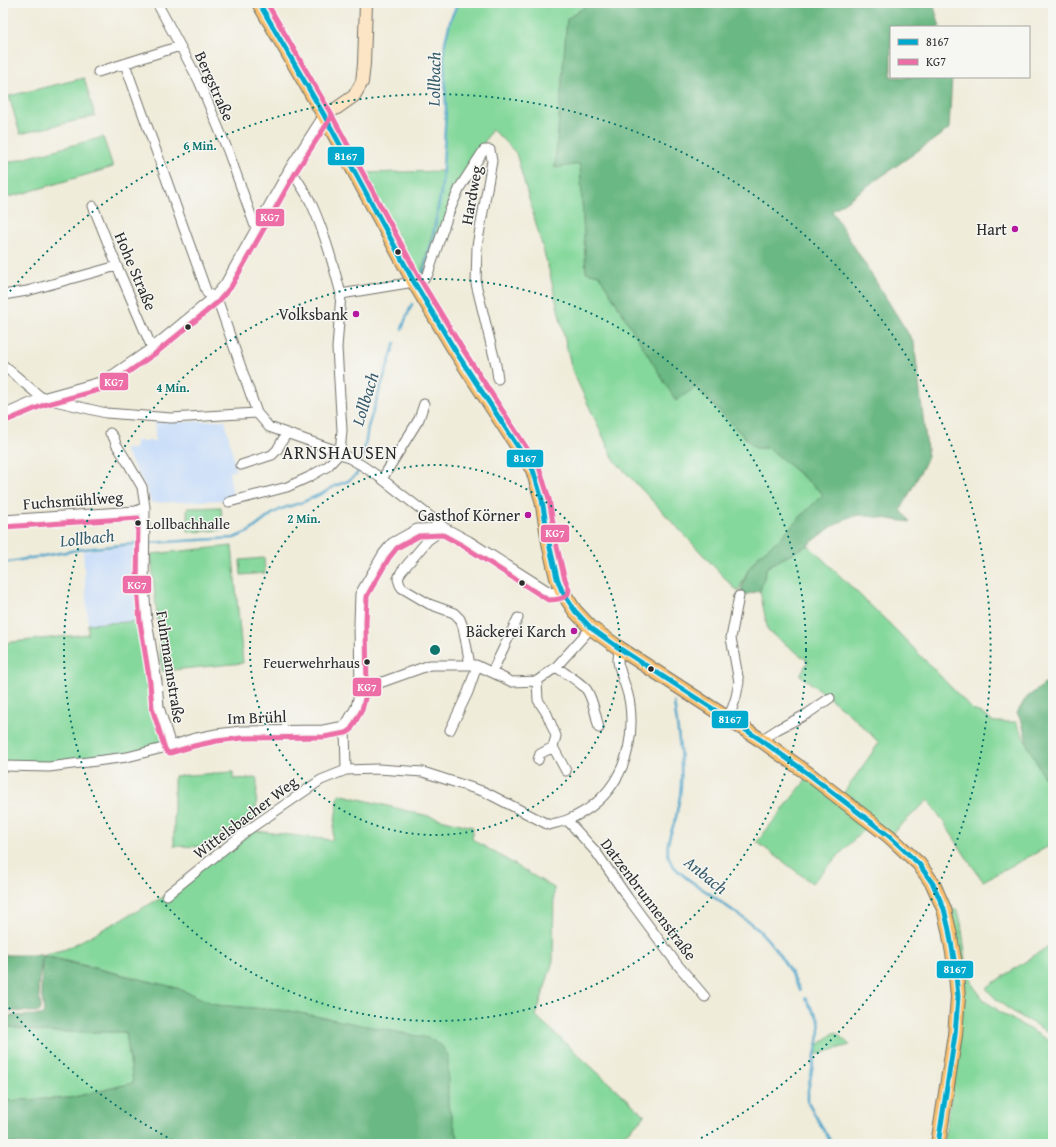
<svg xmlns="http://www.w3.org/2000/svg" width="1056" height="1147" viewBox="0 0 1056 1147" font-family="'Gentium Book Plus',serif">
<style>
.built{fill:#c8ddf9}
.green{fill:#84d89b;stroke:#588263}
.forest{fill:#6bb883;stroke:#4b7257}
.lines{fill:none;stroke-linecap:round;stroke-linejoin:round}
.stream{stroke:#4da5ca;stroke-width:2.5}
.street-casing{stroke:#706f68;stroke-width:11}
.secondary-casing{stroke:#706f68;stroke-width:14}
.primary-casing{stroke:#706f68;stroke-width:16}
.street{stroke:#fff;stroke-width:9}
.secondary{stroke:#fce5c4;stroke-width:12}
.primary{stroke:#f8bf6c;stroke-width:14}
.bus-1-casing{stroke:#f6f6f2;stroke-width:8}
.bus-2-casing{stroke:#f6f6f2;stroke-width:8}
.bus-1{stroke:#00a9ce;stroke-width:5}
.bus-2{stroke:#ed6ea7;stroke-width:5}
.ring{fill:none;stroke:#0f766e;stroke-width:2;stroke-dasharray:2 4}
.poi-dot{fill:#b5179e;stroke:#f6f6f2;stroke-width:1.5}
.bus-dot{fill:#2b2b2b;stroke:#f6f6f2;stroke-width:1.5}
.labels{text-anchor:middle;stroke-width:3;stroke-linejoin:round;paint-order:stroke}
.bus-label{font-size:15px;fill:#2b2b2b;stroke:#f6f6f2;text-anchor:start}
.street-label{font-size:16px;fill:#2b2b2b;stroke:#f6f6f2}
.poi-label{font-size:16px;fill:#2b2b2b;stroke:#f6f6f2;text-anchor:end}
.water-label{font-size:17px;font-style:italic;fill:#395c6b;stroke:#f6f6f2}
.quarter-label{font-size:18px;letter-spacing:1px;fill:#2b2b2b;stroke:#f6f6f2}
.centre{fill:#0f766e;stroke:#f6f6f2;stroke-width:2}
.ring-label{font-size:12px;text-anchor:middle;font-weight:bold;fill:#0f766e;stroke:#f6f6f2;stroke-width:3;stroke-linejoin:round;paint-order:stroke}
.line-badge{stroke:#f6f6f2;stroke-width:1.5}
.badge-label{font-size:11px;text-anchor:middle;font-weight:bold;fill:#fff}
</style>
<rect width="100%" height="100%" fill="#f6f6f2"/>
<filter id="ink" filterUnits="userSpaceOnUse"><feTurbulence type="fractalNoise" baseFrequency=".025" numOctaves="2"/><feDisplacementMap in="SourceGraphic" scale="8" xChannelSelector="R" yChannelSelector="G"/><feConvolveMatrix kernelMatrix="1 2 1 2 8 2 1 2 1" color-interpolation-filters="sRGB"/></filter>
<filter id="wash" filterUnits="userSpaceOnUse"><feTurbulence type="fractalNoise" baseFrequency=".012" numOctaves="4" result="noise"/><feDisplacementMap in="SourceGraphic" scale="16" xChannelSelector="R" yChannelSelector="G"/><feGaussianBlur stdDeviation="0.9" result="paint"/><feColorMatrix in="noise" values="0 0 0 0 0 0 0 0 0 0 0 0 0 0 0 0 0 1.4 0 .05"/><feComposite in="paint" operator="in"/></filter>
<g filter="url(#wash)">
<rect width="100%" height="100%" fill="#f0ecda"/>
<path class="built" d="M225,420L236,470L229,472L233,497L222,500L151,503L147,489L124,449H135L136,441H155V421L183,422Z
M138,545L139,580H136L140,622L88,624L83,551Z"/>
<path class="green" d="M458,3H590L567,19L555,167L580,164L586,272L599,275L676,400L696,387L755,448H769L823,494L777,541L759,555L748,570L738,592L614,460L572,370L549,270L516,153L492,129L481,148L425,273L423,274C432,241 441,206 443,172L440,193L433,231L421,274L417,271L363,173L443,171L446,108L444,58L445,42L451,18Z
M84,78L95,116L20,134L9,96Z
M103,137L113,167L21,194L3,198V164Z
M221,507L223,530L188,532L187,508Z
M808,545L895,629L973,710L981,713L994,722H1016L1053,795V844L983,881C963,855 948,826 928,800L889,836L871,822L812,883L757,842L810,775L840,798L879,743C856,717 827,696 800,675L808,661L768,631L760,591L767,567Z
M232,546L243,663L162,671L151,554Z
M264,558L265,573L241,575L240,560Z
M147,621L157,682L171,746L127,757L3,766V643L88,634V624Z
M233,772V779L257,778L256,818L235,834L220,833L218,841L209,842L208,847L174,846V776Z
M339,794L473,827L472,839L554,888L553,961L536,1016L645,1116L631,1129L611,1144H460L448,1106L447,1085L290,1011L216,1005L177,988L42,955L66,949L167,895L248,830L332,840Z
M953,909L958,911L961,923L967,968L974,987L984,1000L1003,1014L1053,1043V1144H943L959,1049L951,911Z
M1053,943V1035C1031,1021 1001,1009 986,988Z
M3,1026L44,1032H126L133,1083L70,1098L3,1101Z
M835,1032L850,1045L815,1055L817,1046Z"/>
<path class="forest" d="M590,3H933L940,27H891V77H952L949,129L832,211L914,343L928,457L901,510L910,522L860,515L849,517L830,528L808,545L767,567L760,591L739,596L748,570L759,555L777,541L823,494L769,448H755L696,387L676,401L599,275L586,272L580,164L555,168L567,19Z
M1053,678V795L1028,746L1022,722L1017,713L1026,698Z
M3,955H42V956L177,988L216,1005L290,1011L428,1038L441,1045L448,1055V1106L460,1144H3V1101L70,1098L133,1083L126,1032H44L3,1026V1016L42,1015L44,1011L41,989L42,957L38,986L41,1009L39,1012L3,1011Z"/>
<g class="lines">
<path class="stream" d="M423,274L434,232L442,186L446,108L444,58L445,42L451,18L458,3
M402,329L406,318L412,304
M361,461L366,440L368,427L395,343
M147,543L234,538L250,531L272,514L281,509L303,502L323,493L335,486L348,481L357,474L359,466
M3,563L83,549L142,543
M674,702C678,733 684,765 680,796C679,803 677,810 676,817C673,830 664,844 669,858C673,871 698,886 710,894C724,905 740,915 754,926C774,943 788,967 800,990
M805,998L819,1020L820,1031L808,1090V1103L832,1144"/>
</g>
</g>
<g filter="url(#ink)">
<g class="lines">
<g class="street-casing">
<path id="street" d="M157,3L199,81L228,151L256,229
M125,64L207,293L214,297L219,304L257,413L269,427L335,450L363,466L382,479L445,528L428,540L401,572L398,579L400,585L402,588L429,604L454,613L460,619L463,627L470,665
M98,72L180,46
M290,168C297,180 306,192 312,205C325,234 333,264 341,294
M93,206L117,266L152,348
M3,295L27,291L117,266
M3,365L42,398L106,413L171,418L257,413
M3,415L42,398L100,382L114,374L152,348L214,297L225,284L290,168L324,115
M110,433L114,438L116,444L128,463L142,487L145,507L144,587L147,621L157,682L159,707L171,746
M241,465L272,455L277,450L286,434
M382,479L419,419L424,404
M229,502L287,487L309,477L328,466L340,453L342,430L337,348L341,294L414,282L422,280L428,274L449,212L460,187L484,150H490L492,161L477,246L476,284L496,365L498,379
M3,520L136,511L145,507
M562,591L551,593L469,541L445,528L417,529L392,543L383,554L360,594L359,623L360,690L356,707L345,726L346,770L378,769L423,772L485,792L549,825C555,823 562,822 567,820C615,801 636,755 630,705C629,694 624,683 621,673C620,669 618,665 618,661C618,657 619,652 619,648
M556,667C566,674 578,680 586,689C593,698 596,717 599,728
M492,672L518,618
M537,681L538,700L547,714L556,736L553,747L566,771
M360,690L430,665H476L512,682L537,681L556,667L591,628
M726,718L732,709L736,697L739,682L731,638L739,596
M450,730L468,692L477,666
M761,740L778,729L807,714L830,698
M538,760L540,754L553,747
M3,766L49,767L127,757L171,746L192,739L216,734L242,731L323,730L345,726
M567,820L596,852L628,898L677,964L705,997
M167,895L248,830L321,780L346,770"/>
</g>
<g class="secondary-casing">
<path id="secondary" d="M324,115L337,108L354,96L362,82L364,64L366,3"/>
</g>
<g class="primary-casing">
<path id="primary" d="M259,3L324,115L414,282L456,352L533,470L542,500L550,548L557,578L562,591L575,611L591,628L619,648L761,740L810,775L889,836L919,864L933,884L944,909L949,930L955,965L958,997L955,1035L938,1144"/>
</g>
<use href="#street" class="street"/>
<use href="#secondary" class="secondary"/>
<use href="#primary" class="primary"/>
<g class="bus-1-casing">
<path id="bus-1" d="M259,3L324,115L414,282L456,352L533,470L542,500L550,548L557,578L562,591L575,611L591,628L619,648L761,740L810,775L889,836L919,864L933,884L944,909L949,930L955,965L958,997L955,1035L938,1144"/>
</g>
<g class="bus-2-casing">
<path id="bus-2" d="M6,421L44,405L102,389L117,380L156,353L218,302L231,287L296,172L330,119
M3,527L138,518L137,587L140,622L150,683L152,708L165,749L167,752L170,753L194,746L217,741L242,738L324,737L346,733L350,731L362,710L367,691L366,623L367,596L389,558L397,548L419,536L443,535L465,547L548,600C554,600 564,599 568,594L569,590L564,576L557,547L549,499L539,467L462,348L420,279L330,112L267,3"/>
</g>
<use href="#bus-1" class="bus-1"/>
<use href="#bus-2" class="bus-2"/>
</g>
</g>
<g class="ring">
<circle cx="435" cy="650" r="185"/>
<circle cx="435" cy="650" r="371"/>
<path d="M178 1143A556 556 0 0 1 6 1004M6 296A556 556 0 1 1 692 1143"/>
</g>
<g class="poi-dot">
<circle cx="1015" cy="229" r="4"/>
<circle cx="356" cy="314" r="4"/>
<circle cx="528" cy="515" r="4"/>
<circle cx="574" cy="631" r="4"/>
</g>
<g class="bus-dot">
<circle cx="398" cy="252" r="3.5"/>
<circle cx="188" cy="327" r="3.5"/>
<circle cx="138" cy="523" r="3.5"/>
<circle cx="522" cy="583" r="3.5"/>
<circle cx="367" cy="662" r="3.5"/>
<circle cx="651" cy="669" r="3.5"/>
</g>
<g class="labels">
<g class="bus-label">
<text x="146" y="529">Lollbachhalle</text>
<text x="360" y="668" text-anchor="end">Feuerwehrhaus</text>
</g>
<g class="street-label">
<text transform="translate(215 86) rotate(66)" y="6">Bergstraße</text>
<text transform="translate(471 195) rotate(-80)" y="6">Hardweg</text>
<text transform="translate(136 271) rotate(67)" y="6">Hohe Straße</text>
<text transform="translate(73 500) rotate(-4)" y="6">Fuchsmühlweg</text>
<text transform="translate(171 667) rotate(81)" y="6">Fuhrmannstraße</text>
<text transform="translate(257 717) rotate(-2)" y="6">Im Brühl</text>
<text transform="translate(245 817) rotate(-37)" y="6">Wittelsbacher Weg</text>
<text transform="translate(649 899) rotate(53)" y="6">Datzenbrunnenstraße</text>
</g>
<g class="poi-label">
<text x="1007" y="235">Hart</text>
<text x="348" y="320">Volksbank</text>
<text x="520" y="521">Gasthof Körner</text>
<text x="566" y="637">Bäckerei Karch</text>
</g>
<g class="water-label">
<text transform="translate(434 79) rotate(-89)" y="6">Lollbach</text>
<text transform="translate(365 399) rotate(-73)" y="6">Lollbach</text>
<text transform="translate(87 538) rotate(-6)" y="6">Lollbach</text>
<text transform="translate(706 875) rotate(39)" y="6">Anbach</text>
</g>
<g class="quarter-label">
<text x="340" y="459">ARNSHAUSEN</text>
</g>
</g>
<circle cx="435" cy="650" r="6" class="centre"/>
<g class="ring-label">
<text x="200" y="150">6 Min.</text>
<text x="173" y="392">4 Min.</text>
<text x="304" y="523">2 Min.</text>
</g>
<g class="line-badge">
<rect x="327" y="146" width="38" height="20" rx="4" fill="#00a9ce"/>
<rect x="255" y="208" width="30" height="19" rx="4" fill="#ed6ea7"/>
<rect x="99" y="372" width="30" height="19" rx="4" fill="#ed6ea7"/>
<rect x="506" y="449" width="38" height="19" rx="4" fill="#00a9ce"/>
<rect x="540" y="524" width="30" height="19" rx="4" fill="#ed6ea7"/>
<rect x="122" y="575" width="30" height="19" rx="4" fill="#ed6ea7"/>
<rect x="352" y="677" width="30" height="20" rx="4" fill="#ed6ea7"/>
<rect x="711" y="710" width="38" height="19" rx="4" fill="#00a9ce"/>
<rect x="936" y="960" width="38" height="19" rx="4" fill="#00a9ce"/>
</g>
<g class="badge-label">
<text x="346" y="160">8167</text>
<text x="270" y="221">KG7</text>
<text x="114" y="386">KG7</text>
<text x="525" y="462">8167</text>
<text x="555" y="537">KG7</text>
<text x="137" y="589">KG7</text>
<text x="367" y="691">KG7</text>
<text x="730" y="723">8167</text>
<text x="955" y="973">8167</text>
</g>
<rect width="1056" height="1147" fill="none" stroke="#f6f6f2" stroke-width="16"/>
<rect x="890" y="26" width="140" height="52" fill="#f6f6f2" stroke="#a5a5a2"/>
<rect x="898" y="39" width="20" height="6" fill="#00a9ce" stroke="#a5a5a2"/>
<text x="926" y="46" font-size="12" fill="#2b2b2b">8167</text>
<rect x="898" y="59" width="20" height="6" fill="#ed6ea7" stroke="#a5a5a2"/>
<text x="926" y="66" font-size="12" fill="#2b2b2b">KG7</text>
</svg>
